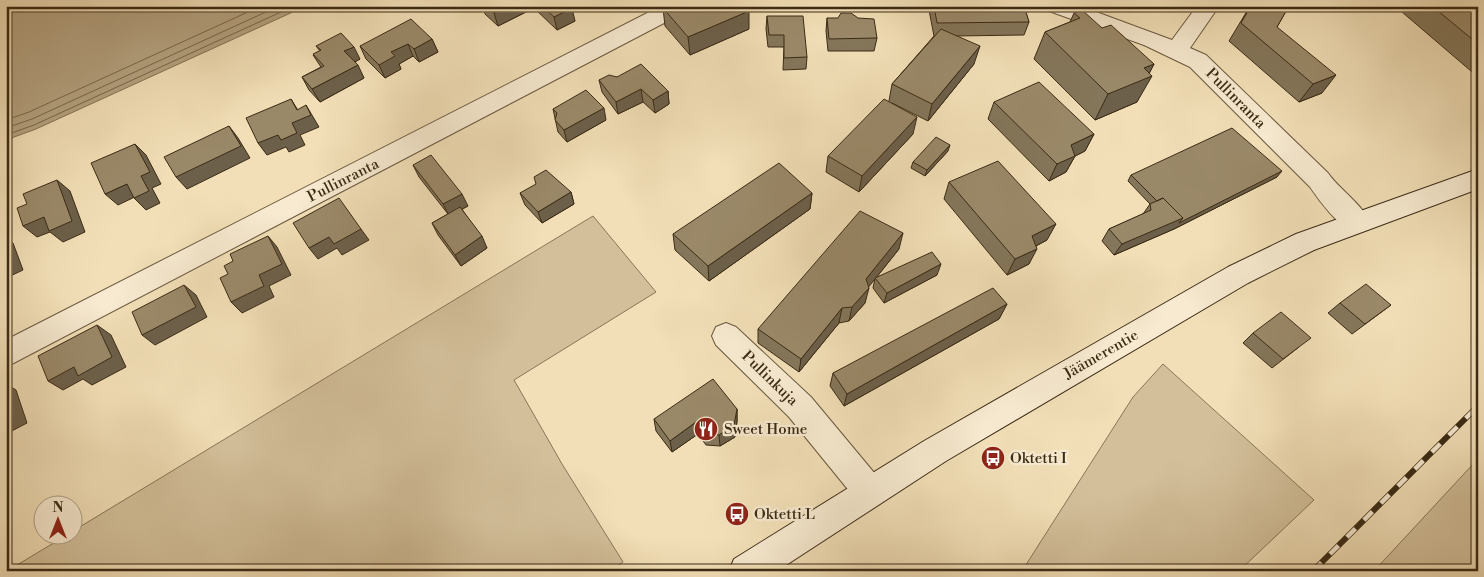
<svg xmlns="http://www.w3.org/2000/svg" width="1484" height="577" viewBox="0 0 1484 577" font-family="'Libre Bodoni',serif">
<style>
.green{fill:#d3c09b;stroke:#877658}
.water{fill:#b4a280;stroke:#847255}
.lines{fill:none;stroke-linecap:round;stroke-linejoin:round}
.shore{stroke:#78664a;stroke-width:1}
.street-casing{stroke:#69583e;stroke-width:2}
.secondary-casing{stroke:#3b2b15;stroke-width:2}
.street{fill:#f7ead0;fill-rule:evenodd}
.secondary{fill:#f7ead0;fill-rule:evenodd}
.rail-casing{stroke:#3b2b15;stroke-width:6}
.rail{stroke:#f7ead0;stroke-width:4.5;stroke-dasharray:12;stroke-linecap:butt}
.wall{fill:#84765a;stroke:#3b2b15}
.shaded-wall{fill:#6c604a;stroke:#3b2b15}
.building{fill:#9a8969;stroke:#3b2b15}
.labels{text-anchor:middle;stroke-width:4.5;stroke-linejoin:round;paint-order:stroke}
.street-label{font-size:15px;fill:#3b2b15;stroke:#f7ead0}
.poi-label{font-size:15px;fill:#3b2b15;stroke:#f7ead0;text-anchor:start}
</style>
<rect width="100%" height="100%" fill="#f2dfb7"/>
<filter id="stains"><feTurbulence type="fractalNoise" baseFrequency=".004" numOctaves="4"/><feColorMatrix values="0 0 0 0 .2 0 0 0 0 .09 0 0 0 0 .02 0 0 0 .5 -.17"/></filter>
<radialGradient id="worn" r=".72"><stop offset=".6" stop-color="#630" stop-opacity="0"/><stop offset="1" stop-color="#630" stop-opacity=".3"/></radialGradient>
<path class="green" d="M593,216L656,292L514,380L562,464L623,562L610,571H7L67,535L72,534L73,531Z
M1163,364L1314,500L1239,571H1022L1133,397Z
M1478,460V571H1374L1475,462Z"/>
<path class="water" d="M6,6H306L36,129L6,140Z"/>
<g class="lines">
<path class="shore" d="M6,120L29,112L261,6
M6,128L32,119L279,6
M6,135L34,125L294,6"/>
<g class="street-casing">
<path id="street" d="M661,6H690L687,11L6,367V340Z
M1046,6H1080L1172,40L1197,6H1219L1190,48L1206,55L1328,173C1340,190 1361,203 1370,222L1366,229C1362,231 1359,233 1355,232C1340,229 1318,199 1310,187L1190,67L1144,45L1049,11Z
M726,323L736,327L811,397L881,481L886,492L881,503L870,508L859,503L789,417L716,345L712,336L716,327Z"/>
</g>
<g class="secondary-casing">
<path id="secondary" d="M1478,169V189L1314,250L1248,283L946,461L777,571H729L734,559L924,441L1228,267L1296,234Z"/>
</g>
<use href="#street" class="street"/>
<use href="#secondary" class="secondary"/>
<g class="rail-casing">
<path id="rail" d="M1313,571L1478,406"/>
</g>
<use href="#rail" class="rail"/>
</g>
<path class="wall" d="M483,6H570L575,21L557,30L534,8L498,26L485,14Z
M930,6H1024L1029,22L1024,35L956,36L974,64L928,121L892,103L913,134L859,192L826,172L828,156L889,101L892,84L934,36L929,10Z
M1128,6H1138L1136,10Z
M1250,6H1289L1277,27L1322,93L1299,102L1229,41Z
M1395,6H1471L1478,12V77Z
M663,8L749,29L690,55L665,26Z
M1074,13L1102,28L1154,64L1149,73L1137,102L1095,120L1034,59L1045,32L1070,22Z
M767,16L807,57L806,69L783,70L784,47H768L766,29Z
M827,18L877,38L874,51H828L826,31Z
M432,39L438,52L419,62L413,56L399,64L401,69L385,78L366,59L360,46Z
M316,46L360,59L355,62L364,78L320,102L309,90L302,77L321,67L313,55L320,51Z
M617,77L668,91L669,104L655,113L643,102L618,114L602,92L599,80Z
M994,102L1094,134L1085,151L1075,156L1066,172L1049,181L988,119Z
M553,109L606,120L567,142L558,132Z
M948,151L925,176L911,168L913,162Z
M413,165L468,206L462,209L487,248L461,266L438,235L432,223L448,214L419,177Z
M1131,175L1277,177L1174,229L1114,255L1102,241L1109,229L1143,214L1150,204L1128,181Z
M949,182L1047,240L1036,246L1029,264L1007,275L944,199Z
M571,192L574,204L542,223L525,205L520,193Z
M812,193L810,209L709,281L675,250L673,234Z
M899,249L876,278L937,275L884,303L873,288L875,278L868,287L865,303L849,321L839,323L799,372L758,343V329Z
M1340,303L1391,305L1352,334L1328,313Z
M1007,304L999,319L844,406L830,386L833,373Z
M1253,333L1299,347L1272,368L1243,343Z
M737,409V421L735,437L720,446L706,445L698,434L672,452L656,431L654,419Z"/>
<path class="shaded-wall" d="M508,6H533L534,8L498,26L494,13Z
M572,8L575,21L557,30L554,17Z
M749,11V29L690,55L688,37Z
M432,39L438,52L419,62L414,49Z
M408,44L413,56L399,64L401,69L385,78L379,65L391,52Z
M980,46L974,64L928,121L932,104Z
M354,47L360,59L351,64L344,51Z
M1154,64L1147,78L1152,76L1137,102L1095,120L1108,94L1144,68Z
M358,65L364,78L320,102L312,89Z
M1336,75L1322,93L1299,102L1313,84Z
M641,89L643,102L618,114L616,102Z
M668,91L669,104L655,113L653,100Z
M291,99L299,112L306,105L319,127L300,135L305,145L289,152L286,147L267,155L258,143L292,123L297,110Z
M604,108L606,120L567,142L564,130Z
M917,117L913,134L859,192L862,176Z
M229,126L238,138L250,158L187,189L176,177Z
M1094,134L1085,151L1075,156L1066,172L1049,181L1057,164L1071,145Z
M135,144L146,155L161,184L152,188L160,203L146,210L134,198L141,176Z
M950,145L948,151L925,176L927,170Z
M1282,171L1277,177L1174,229L1114,255L1122,244Z
M57,180L70,191L85,232L63,242L50,232L37,237L23,226Z
M127,184L139,195L118,205L105,194Z
M571,192L574,204L542,223L538,212Z
M812,193L810,209L709,281L708,266Z
M462,194L468,206L449,216L443,204Z
M1056,224L1047,240L1024,252L1032,236Z
M361,229L369,240L342,255L337,248L318,259L309,248L329,237Z
M903,233L899,249L863,294L866,279Z
M268,236L277,247L291,275L269,286L274,297L242,313L231,302L259,275Z
M482,236L487,248L461,266L455,255Z
M6,238L13,243L23,270L6,278Z
M1037,249L1029,264L1007,275L1015,259Z
M941,264L937,275L884,303L887,293Z
M184,285L196,295L207,317L155,345L142,335Z
M869,288L865,303L849,321L852,307Z
M1007,304L999,319L844,406L847,394Z
M842,308L839,323L799,372L801,359Z
M97,325L111,335L126,367L92,385L83,379L63,390L48,381Z
M6,384L16,390L27,423L6,434Z
M737,409V421L735,437L720,446L719,435Z
M696,422L698,434L672,452L670,441Z"/>
<path class="building" d="M487,6H508L494,13Z
M542,6H570L572,8L554,17Z
M668,6H744L749,11L688,37L663,8Z
M934,6H1024L1029,22L937,23Z
M1251,6H1289L1277,27L1336,75L1313,84L1241,23Z
M1432,6H1471L1478,12V44Z
M1082,10L1102,28L1111,25L1154,64L1144,68L1152,76L1108,94L1045,32L1080,18L1074,13Z
M841,13H851L858,18L874,19L877,38L829,39L827,18H838Z
M767,16H803L807,57L784,58V35H769Z
M411,19L432,39L414,49L408,44L391,52L395,56L379,65L360,46Z
M941,29L980,46L932,104L892,84Z
M341,33L354,47L344,51L358,65L312,89L302,77L324,66L313,54L321,50L316,46Z
M641,64L668,91L653,100L641,89L616,102L599,80L609,75L617,77Z
M1039,82L1094,134L1071,145L1075,156L1057,164L994,102Z
M586,90L604,108L564,130L555,120L557,113L553,109Z
M291,99L297,110L306,105L311,115L292,123L297,133L281,140L278,135L258,143L246,118Z
M884,99L917,117L862,176L828,156Z
M229,126L241,146L176,177L164,157Z
M1232,128L1282,171L1179,223L1183,218L1163,198L1157,201L1131,175Z
M936,137L950,145L927,170L913,162Z
M135,144L150,172L141,176L149,191L134,198L127,184L105,194L91,163Z
M431,155L462,194L443,204L413,165Z
M998,161L1056,224L1032,236L1037,249L1015,259L949,182Z
M779,163L812,193L708,266L673,234Z
M546,170L571,192L538,212L520,193L536,184L534,177Z
M57,180L72,221L49,231L44,217L23,226L17,208L27,204L23,194Z
M339,198L361,229L334,244L329,237L309,248L293,223Z
M1163,198L1183,218L1122,244L1109,229L1151,210L1150,204Z
M460,207L482,236L455,255L432,223Z
M860,211L903,233L866,279L869,288L852,307L842,308L801,359L758,329Z
M268,236L282,264L259,275L264,286L231,302L220,278L228,274L224,266L233,261L230,254Z
M932,252L941,264L887,293L875,278Z
M1366,284L1391,305L1365,324L1340,303Z
M184,285L196,307L142,335L132,312Z
M993,288L1007,304L847,394L833,373Z
M1281,312L1311,338L1283,359L1253,333Z
M97,325L112,357L78,376L74,367L48,381L38,356Z
M713,379L737,409L734,425L719,435L705,433L696,422L670,441L654,419Z
M6,402L10,415L6,417Z"/>
<defs>
<g id="restaurant-disc" transform="scale(1.25)"><circle r="9.5" fill="#8f2418" stroke="#f7ead0"/><path d="M-5-6h1v4h1v-4h1v4h1v-4h1v5L-1.5 .5V6h-2V.5L-5-1ZM5-6V6H3V1.5H1.5Q1.5-4 5-6Z" fill="#fff"/></g>
<g id="bus-disc" transform="scale(1.25)"><circle r="9.5" fill="#8f2418" stroke="#f7ead0"/><path d="M-5-6H5V4H4V6H2V4H-2V6H-4V4H-5ZM-3.5-4V0h7V-4ZM-3.5 1.2v1.5H-2V1.2ZM2 1.2v1.5H3.5V1.2Z" fill="#fff"/></g>
</defs>
<g fill-rule="evenodd">
<use href="#restaurant-disc" x="706" y="429"/>
<use href="#bus-disc" x="993" y="458"/>
<use href="#bus-disc" x="737" y="514"/>
</g>
<g class="labels">
<g class="street-label">
<text transform="translate(1236 98) rotate(45)" y="5">Pullinranta</text>
<text transform="translate(343 180) rotate(-27)" y="5">Pullinranta</text>
<text transform="translate(1101 354) rotate(-30)" y="5">Jäämerentie</text>
<text transform="translate(770 378) rotate(44)" y="5">Pullinkuja</text>
</g>
<g class="poi-label">
<text x="724" y="434">Sweet Home</text>
<text x="1010" y="463">Oktetti I</text>
<text x="754" y="519">Oktetti L</text>
</g>
</g>
<rect width="1484" height="577" fill="none" stroke="#f2dfb7" stroke-width="25"/>
<rect x="8" y="8" width="1469" height="562" fill="none" stroke="#3b2b15" stroke-width="2.5"/>
<rect x="12" y="12" width="1459" height="552" fill="none" stroke="#3b2b15"/>
<g transform="translate(58 520)"><circle r="24" fill="#f7ead0" stroke="#ac9e85"/>
<path d="M0-4L9 19L0 12L-9 19Z" fill="#8f2418"/>
<text y="-8" font-size="14" font-weight="bold" text-anchor="middle" fill="#3b2b15">N</text>
</g>
<rect width="100%" height="100%" filter="url(#stains)"/>
<rect width="100%" height="100%" fill="url(#worn)"/>
</svg>
